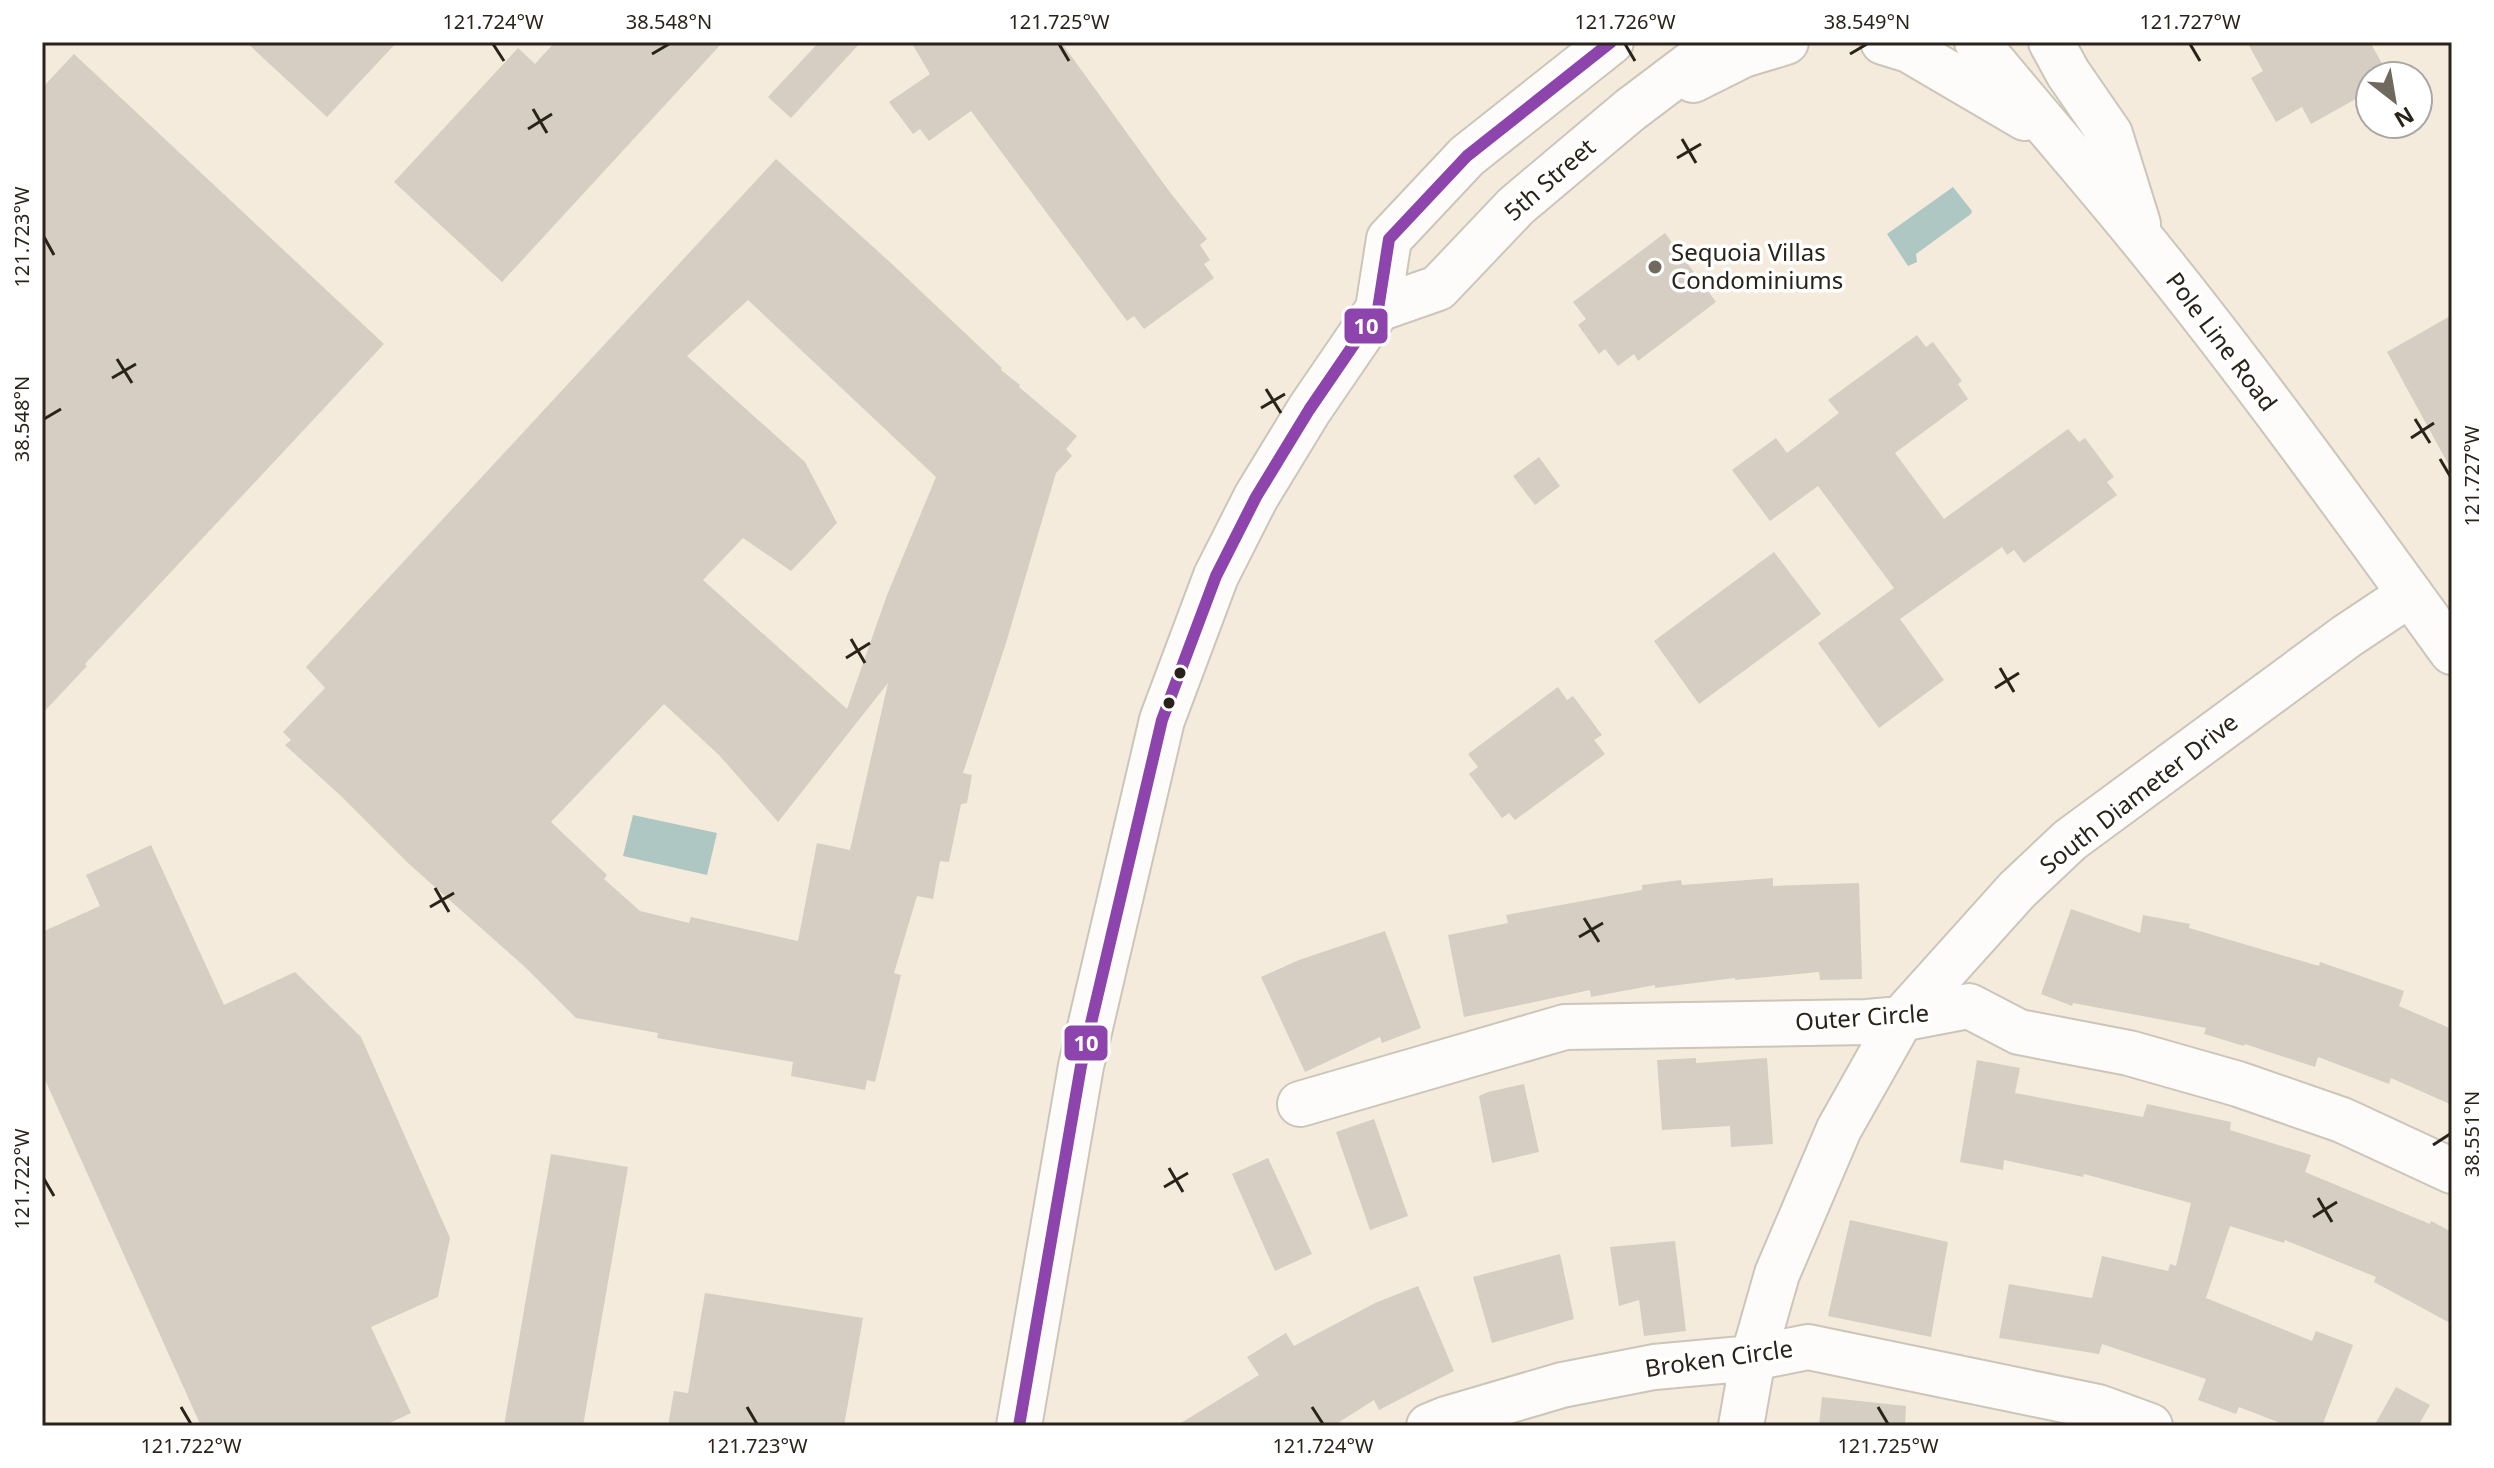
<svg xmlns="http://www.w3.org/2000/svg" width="2494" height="1468" viewBox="0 0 2494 1468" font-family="'Noto Sans',sans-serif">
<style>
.water{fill:#aec7c2}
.building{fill:#d6cec3;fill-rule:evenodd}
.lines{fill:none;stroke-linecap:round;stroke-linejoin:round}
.minor-casing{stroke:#ccc5b9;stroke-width:48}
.major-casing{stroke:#ccc5b9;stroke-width:48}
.minor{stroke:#fdfcfa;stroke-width:44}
.major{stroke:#fdfcfa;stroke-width:44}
.bus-1-casing{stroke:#fff;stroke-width:18}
.bus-1{stroke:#8e44ad;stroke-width:12}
.ticks{fill:none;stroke:#292319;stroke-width:3}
.poi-dot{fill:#70695d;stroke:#fff;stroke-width:3}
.bus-dot{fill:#292319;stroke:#fff;stroke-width:3}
.labels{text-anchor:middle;stroke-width:7;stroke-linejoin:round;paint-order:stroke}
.street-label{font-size:24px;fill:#292319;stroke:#fff}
.poi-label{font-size:24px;fill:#292319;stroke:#fff;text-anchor:start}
.line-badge{stroke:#fff;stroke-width:3}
.badge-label{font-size:22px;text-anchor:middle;font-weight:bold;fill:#fff}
.neatline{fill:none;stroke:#292319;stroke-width:3}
.ticks-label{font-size:20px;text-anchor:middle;fill:#292319}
</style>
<rect width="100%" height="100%" fill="#f4ebdc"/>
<path class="water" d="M1953,187L1972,211L1971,214L1916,254L1917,262L1908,266L1887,234Z
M633,815L717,833L707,875L623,856Z"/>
<path class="building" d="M246,42H397L327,117Z
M555,42H723L502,282L394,182L518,48L535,64Z
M819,42H861L791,118L768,97Z
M911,42H1061L1169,191L1207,239L1200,245L1210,260L1204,264L1214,278L1144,329L1134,316L1127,321L971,111L929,141L920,129L913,134L889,102L930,74Z
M2247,42H2370L2389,76H2370V91L2311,124L2302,107L2276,122L2251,78L2263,71Z
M74,54L384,344L85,664L87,666L42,714V88Z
M776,159L892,264L1002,368L1001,370L1020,385L1019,387L1077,436L1066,449L1072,456L1056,473L1006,643L963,773L972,775L967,803L961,804L949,862L940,861L933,899L917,896L894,973L901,975L875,1082L867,1080L865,1090L791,1076L793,1062L657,1038L658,1033L576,1018L525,967L409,864L341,796L285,745L291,740L283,732L325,688L306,667ZM748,300L936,477L887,595L847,709L703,580L743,538L791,571L837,523L805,462L687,356ZM888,683L850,850L817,843L798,941L691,917L689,923L640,911L604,879L607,875L551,822L664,704L719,755L778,822Z
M1665,233L1716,302L1638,361L1634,354L1618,366L1605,349L1599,354L1578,325L1586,319L1573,302Z
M2452,315V471L2387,352Z
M1917,335L1926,347L1933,342L1962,381L1958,384L1968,399L1895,453L1944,519L2068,429L2079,442L2085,438L2114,477L2107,482L2117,495L2024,563L2014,550L2007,555L2002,547L1900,619L1944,680L1879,728L1818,643L1894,588L1818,486L1770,521L1732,470L1776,438L1787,453L1839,413L1828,400Z
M1539,457L1560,486L1535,505L1513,476Z
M1774,552L1821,614L1699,704L1654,641Z
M1558,687L1567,700L1573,696L1602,735L1594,740L1605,754L1515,820L1509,813L1502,818L1469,774L1478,767L1468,754Z
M151,845L224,1005L295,972L361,1037L450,1238L438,1297L371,1327L411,1413L383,1426H201L42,1073V932L100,906L86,875Z
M1773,878V886L1859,883L1862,979L1820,980L1819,972L1735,980V978L1655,988V985L1591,997L1590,990L1464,1017L1448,935L1508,923L1506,915L1642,890V885L1681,880L1682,885Z
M2071,909L2140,933L2143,915L2190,924L2189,928L2319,966L2320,962L2404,991L2399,1006L2452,1029V1105L2391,1078L2389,1084L2318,1057L2315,1067L2245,1044L2244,1046L2204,1034L2206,1028L2073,1003L2072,1006L2041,994Z
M1385,931L1421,1028L1382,1043L1380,1037L1305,1072L1261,977L1299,960Z
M1696,1058V1063L1767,1058L1773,1144L1731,1147L1730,1126L1662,1130L1657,1060Z
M1977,1060L2020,1068L2015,1093L2143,1117L2147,1104L2231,1122L2230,1130L2311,1155L2305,1172L2430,1224L2431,1221L2452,1232V1324L2374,1282L2376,1277L2285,1240L2284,1243L2230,1226L2206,1298L2312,1341L2316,1331L2353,1345L2322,1426H2288L2239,1407L2236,1414L2198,1400L2206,1379L2102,1344L2099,1354L1999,1338L2009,1284L2092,1298L2102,1256L2168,1271L2170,1264L2176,1266L2191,1203L2084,1174L2083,1177L2004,1160L2003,1170L1960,1162Z
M1524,1084L1539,1152L1492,1163L1479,1096L1488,1092Z
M1374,1119L1408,1216L1370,1230L1336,1132Z
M551,1154L628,1167L583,1426H504Z
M1268,1158L1312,1254L1275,1271L1232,1174Z
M1850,1220L1948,1242L1931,1337L1828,1316Z
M1675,1241L1686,1331L1644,1336L1639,1300L1619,1306L1610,1247Z
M1560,1254L1574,1319L1492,1343L1473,1277Z
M1418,1286L1454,1371L1379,1410L1374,1400L1333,1426H1176L1259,1375L1247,1357L1286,1333L1294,1346L1375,1303Z
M705,1293L863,1318L844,1426H668L674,1391L688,1393Z
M2396,1387L2430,1405L2418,1426H2374Z
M1822,1397L1906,1406L1905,1426H1819Z"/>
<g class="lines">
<g class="minor-casing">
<path id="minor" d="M1300,1104L1565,1027L1867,1022L1901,1019L1969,1006L2019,1032L2129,1053L2238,1084L2342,1120L2452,1171
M1429,1426L1446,1419L1562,1385L1654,1367L1753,1358L1808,1347L2098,1407L2150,1426
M1741,1426L1753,1358L1777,1274L1839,1129L1901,1019L2017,890L2070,840L2347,636L2410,594"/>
</g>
<g class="major-casing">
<path id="major" d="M1883,42L1909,50L2025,118
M1977,42C2032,110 2090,175 2145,243C2252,375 2352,514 2452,652
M2051,42L2068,73L2110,134L2138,224
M1693,80L1743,55L1786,42
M1378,309L1438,288L1516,206L1630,110L1720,42
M1019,1426L1081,1066L1162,720L1216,576L1256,497L1309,410L1378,309L1389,239L1467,156L1611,42"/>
</g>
<use href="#minor" class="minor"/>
<use href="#major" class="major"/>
<g class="bus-1-casing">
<path id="bus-1" d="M1019,1426L1081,1066L1162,720L1216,576L1256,497L1309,410L1378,309L1389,239L1467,156L1611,42"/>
</g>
<use href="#bus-1" class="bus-1"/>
</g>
<path class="ticks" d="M493,44L504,61M1059,44L1069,61M1625,44L1635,61M2190,44L2200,61M652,54L669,44M1850,54L1867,44M533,109L547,133M528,129L552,114M1682,139L1696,163M1677,158L1701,144M44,237L54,255M117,359L132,383M112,378L136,364M1266,389L1281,413M1261,408L1285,394M44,419L61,409M2415,419L2430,443M2411,438L2434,423M2440,459L2450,476M851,639L865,663M846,658L870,643M2000,668L2014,692M1995,688L2019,673M435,888L449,912M430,907L454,893M1584,918L1599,942M1579,937L1603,923M2433,1145L2450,1134M1169,1168L1183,1192M44,1179L54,1196M1164,1187L1188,1173M2318,1198L2332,1222M2313,1217L2337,1202M181,1407L191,1424M747,1407L757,1424M1312,1407L1323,1424M1878,1407L1888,1424"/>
<circle class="poi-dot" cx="1655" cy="267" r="8"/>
<g class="bus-dot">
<circle cx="1180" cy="673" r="7"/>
<circle cx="1169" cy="703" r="7"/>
</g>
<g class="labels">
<g class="street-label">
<text transform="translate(1550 180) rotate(-41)" y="8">5th Street</text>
<text transform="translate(2221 342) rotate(53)" y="8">Pole Line Road</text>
<text transform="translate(2139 794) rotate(-38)" y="8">South Diameter Drive</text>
<text transform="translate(1862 1018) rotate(-4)" y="8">Outer Circle</text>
<text transform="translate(1719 1359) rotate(-8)" y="8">Broken Circle</text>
</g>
<g class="poi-label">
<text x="1671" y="261">Sequoia Villas<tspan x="1671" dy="28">Condominiums</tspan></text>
</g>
</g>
<g class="line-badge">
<rect x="1343" y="307" width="46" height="38" rx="8" fill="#8e44ad"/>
<rect x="1063" y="1024" width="46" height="38" rx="8" fill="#8e44ad"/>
</g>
<g class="badge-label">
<text x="1366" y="334">10</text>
<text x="1086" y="1051">10</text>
</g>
<rect width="2494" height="1468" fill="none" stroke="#ffffff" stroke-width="88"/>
<g transform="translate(2394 100) rotate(149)"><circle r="38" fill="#ffffff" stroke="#a9a7a3" stroke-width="2"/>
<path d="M0-6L14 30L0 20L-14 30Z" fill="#70695d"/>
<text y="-12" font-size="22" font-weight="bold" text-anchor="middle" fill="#292319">N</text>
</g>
<rect x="44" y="44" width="2406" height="1380" class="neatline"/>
<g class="ticks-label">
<text x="493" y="29">121.724°W</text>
<text x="669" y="29">38.548°N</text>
<text x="1059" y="29">121.725°W</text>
<text x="1625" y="29">121.726°W</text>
<text x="1867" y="29">38.549°N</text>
<text x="2190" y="29">121.727°W</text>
<text transform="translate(22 237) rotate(-90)" y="7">121.723°W</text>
<text transform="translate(22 419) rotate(-90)" y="7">38.548°N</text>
<text transform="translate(2472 476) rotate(-90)" y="7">121.727°W</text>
<text transform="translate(2472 1134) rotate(-90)" y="7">38.551°N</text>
<text transform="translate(22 1179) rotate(-90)" y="7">121.722°W</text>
<text x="191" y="1453">121.722°W</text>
<text x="757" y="1453">121.723°W</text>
<text x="1323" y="1453">121.724°W</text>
<text x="1888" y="1453">121.725°W</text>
</g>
</svg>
